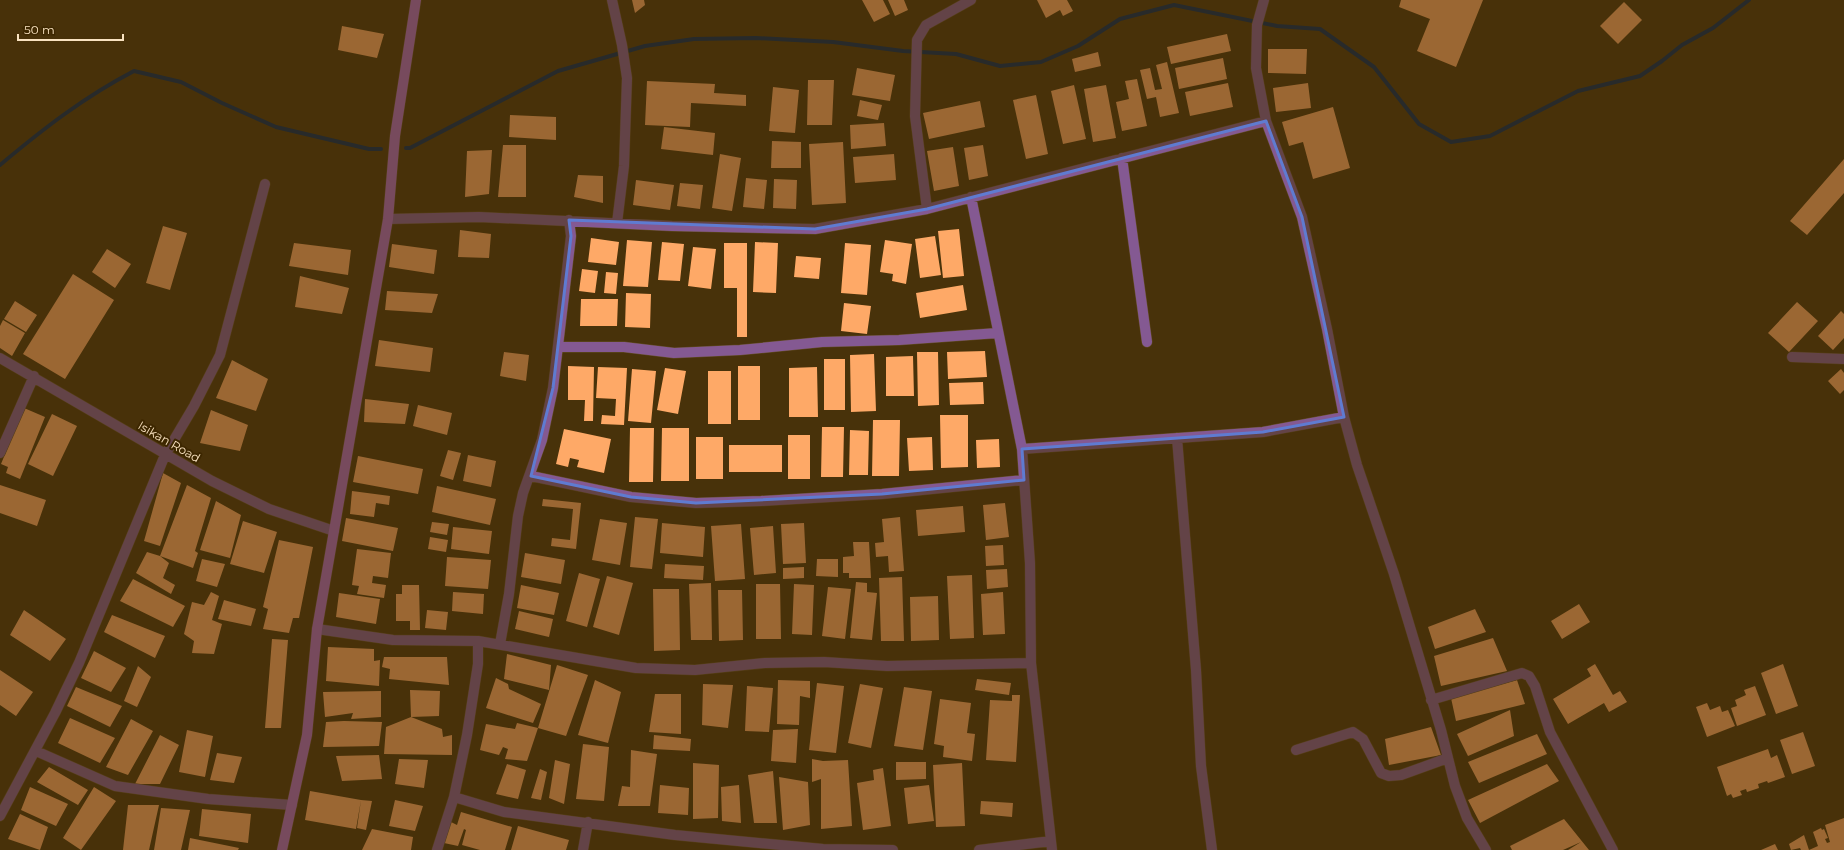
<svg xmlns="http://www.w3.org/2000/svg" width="1844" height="850" viewBox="0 0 1844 850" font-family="Montserrat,sans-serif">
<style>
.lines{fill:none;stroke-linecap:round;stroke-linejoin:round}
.stream{stroke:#002353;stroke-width:4}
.building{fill:#fea967}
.street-casing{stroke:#644e27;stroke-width:11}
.secondary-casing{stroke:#644e27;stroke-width:11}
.street{stroke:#845992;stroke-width:10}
.secondary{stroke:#af69c4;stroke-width:10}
.marked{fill:none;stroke:#5f7bd1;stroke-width:3;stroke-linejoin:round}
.labels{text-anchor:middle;stroke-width:4;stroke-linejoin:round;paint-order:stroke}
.street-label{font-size:12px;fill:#fae3c1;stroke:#3d2700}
</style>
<rect width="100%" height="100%" fill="#48320a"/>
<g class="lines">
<path class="stream" d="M406,148H410L558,71L645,46L694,39L756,38L833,42L903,51L956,54L1000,66L1041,62L1078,46L1120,19L1174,5L1277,26L1320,29L1374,67L1419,124L1451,142L1490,136L1578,91L1640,76L1662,61L1682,45L1713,28L1749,0
M0,165C43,129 84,97 134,71L181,82L222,103L276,127L369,149H381"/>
</g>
<path class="building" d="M632,0H644L645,5L635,13Z
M862,0H883L890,14L874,22Z
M888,0H904L908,10L895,16Z
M1037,0H1067L1073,11L1063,16L1060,10L1046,18Z
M1401,0H1483L1456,67L1417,51L1430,19L1399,7Z
M1624,2L1642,20L1618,44L1600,26Z
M342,26L384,34L377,58L338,50Z
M1227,34L1231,51L1171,64L1167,47Z
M1268,49H1307L1306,74L1268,73Z
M1098,52L1101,66L1075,72L1072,59Z
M1223,58L1227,79L1179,89L1175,68Z
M1167,62L1179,113L1160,117L1156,97L1147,99L1140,70L1150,68L1155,90L1162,89L1156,65Z
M857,68L895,75L890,101L852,95Z
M1137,79L1147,126L1122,131L1116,102L1129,99L1125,81Z
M808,80H834L832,125H807Z
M647,81L715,84L714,93L746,95V106L691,103L690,127L645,125Z
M1228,83L1233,107L1190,116L1185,92Z
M1308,83L1311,108L1276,112L1273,88Z
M1074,85L1086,139L1063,144L1051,91Z
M1106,85L1116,138L1093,142L1084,89Z
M773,87L799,90L795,133L769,131Z
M1036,95L1048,154L1026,159L1013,100Z
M860,100L882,105L878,120L857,116Z
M980,101L985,127L929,139L923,113Z
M1333,107L1350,168L1313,179L1303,142L1289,146L1282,122Z
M510,115L556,117V140L509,137Z
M884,123L886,146L851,149L850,125Z
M664,127L715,133L713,155L661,149Z
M772,141L801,142V168H771Z
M843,142L846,203L812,205L809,144Z
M503,145H526V197H498Z
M983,145L988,176L969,180L964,148Z
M953,147L959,186L934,191L927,151Z
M492,150L489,194L465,197L467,151Z
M720,154L741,158L732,211L712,208Z
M894,154L896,180L855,183L853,157Z
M1844,159V193L1807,235L1790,221Z
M578,175L603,176V203L574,197Z
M746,178L767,180L764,209L743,207Z
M774,179L797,180L796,209L773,208Z
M636,180L674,185L670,210L633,205Z
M680,183L703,185L700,209L677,206Z
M163,226L187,233L170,290L146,283Z
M959,229L964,276L943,278L938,231Z
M460,230L491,234L489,258L458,257Z
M935,236L941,275L920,278L915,239Z
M591,238L619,242L616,265L588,262Z
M627,240L652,242L648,287L623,286Z
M885,240L912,244L906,284L892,281L893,274L880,272Z
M662,242L684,244L680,281L658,280Z
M755,242L778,243L776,293L753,292Z
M294,243L351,250L348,275L289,266Z
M724,243H747V337H737V288H724Z
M845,243L871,245L867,295L841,293Z
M392,244L437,250L434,274L389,267Z
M693,247L716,249L711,289L688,286Z
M107,249L131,264L115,288L92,272Z
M796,256L821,258L819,279L794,277Z
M582,269L598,271L595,293L579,291Z
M606,272L618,273L616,294L604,293Z
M73,274L114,300L65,379L23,354Z
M300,276L349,288L342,314L295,307Z
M963,285L967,310L920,318L916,293Z
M387,291L438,294L432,313L385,310Z
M626,293L651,294L650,328L625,327Z
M581,299H618L617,326H580Z
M15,301L37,315L26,332L4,319Z
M1797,302L1818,321L1789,352L1768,333Z
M844,303L871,306L867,334L841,331Z
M1841,311L1844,314V338L1833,350L1818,336Z
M3,320L25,333L12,356L0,348V326Z
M379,340L433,348L430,372L375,366Z
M985,351L987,377L948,379L947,352Z
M504,352L529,355L526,381L500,376Z
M917,352H938L939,405L918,406Z
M874,354L876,411L851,412L850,355Z
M913,356L914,396H886V357Z
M824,359H845V410H824Z
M232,360L268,379L256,411L216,398Z
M568,366L594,367L593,421H584L585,400H568Z
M738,366H760V420H738Z
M598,367L627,368L624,425L601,424L602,415L615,416L616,399L596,398Z
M817,367L818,417H789V368Z
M665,368L686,371L678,414L657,410Z
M632,369L656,371L651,423L628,421Z
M1841,369L1844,373V390L1840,394L1828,381Z
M708,371H731V424H708Z
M983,382L984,404L950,405L949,383Z
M365,399L409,404L405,424L364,422Z
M418,405L452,413L447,435L413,426Z
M24,408L45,417L20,479L6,473L8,467L1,464Z
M211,410L248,425L240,451L200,443Z
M52,414L77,426L53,476L28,464Z
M940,415H968V467L941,468Z
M873,420H900L899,476H872Z
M822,427H844L843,477H821Z
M630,428H654L653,482H629Z
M662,428H689V481H661Z
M564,429L611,439L604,473L577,467L579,460L570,458L568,467L556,464Z
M850,430L869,431L868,475H849Z
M788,435H810V479H788Z
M696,437H723V479H696Z
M932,437L933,470L909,471L907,438Z
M999,439L1000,467L977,468L976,440Z
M729,445H782V472H729Z
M448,450L461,453L453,480L440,476Z
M468,455L496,461L491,487L463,481Z
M358,456L423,469L418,494L353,482Z
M163,473L181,483L160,546L144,541Z
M0,485L46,500L37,526L0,513Z
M187,485L211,498L195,551L198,553L193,568L160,556Z
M437,486L496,499L490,525L432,512Z
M352,491L390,496L389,505L376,503L374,517L350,514Z
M543,499L581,503L576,549L551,546L552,538L570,540L573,509L542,506Z
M216,501L241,515L230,558L200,550Z
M1005,503L1009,537L986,540L983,505Z
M963,506L965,532L918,536L916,510Z
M635,517L658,519L652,569L630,567Z
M900,517L904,571L889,572L888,556L876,557L875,543L884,542L882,519Z
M346,518L398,528L393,551L342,541Z
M600,519L627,523L620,565L592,560Z
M243,521L277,532L264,573L230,564Z
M432,522L449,524L447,535L430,532Z
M662,523L705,527L703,557L660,553Z
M804,523L806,563L783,564L781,524Z
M741,524L745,579L715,581L711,526Z
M773,526L776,573L754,575L750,528Z
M453,527L492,531L489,554L451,549Z
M430,537L448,540L446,552L428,549Z
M279,540L313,547L299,618H293L289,633L263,629L268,609L263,607Z
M853,542H869L871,578H849V573H843V557L854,556Z
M1003,545L1004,565L986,566L985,546Z
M357,549L391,553L388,578L373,576L372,583L386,585L384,598L357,594L359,586L352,585Z
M147,552L160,556L169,563L163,578L175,585L171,594L136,573Z
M525,553L565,560L561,584L521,577Z
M447,557L491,560L488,589L445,586Z
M202,559L225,564L217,587L196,581Z
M817,559H838V577L816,576Z
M665,564L704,566L703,580L664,578Z
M804,567V578L783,579V568Z
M1007,569L1008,587L987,589L986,570Z
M579,573L600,579L587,627L566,621Z
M972,575L974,638L950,639L947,576Z
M607,576L633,583L619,635L593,627Z
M902,577L904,641H881L879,578Z
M133,579L185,606L173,627L120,601Z
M856,582L867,583V592L877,593L872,640L850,638Z
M711,583L712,640H691L689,584Z
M756,584H780L781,639H756Z
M794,584L814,585L812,635L792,634Z
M402,585H419L420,630H410V621H396V594H402Z
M521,585L559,593L554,615L517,608Z
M828,587L851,589L845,639L822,636Z
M653,589H679L680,650L654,651Z
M718,590H742L743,640L719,641Z
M211,592L219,596L212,620L222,624L214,654L192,653L194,641L184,634L192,602L204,605Z
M453,592L484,594L483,614L452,611Z
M1003,592L1005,634L983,635L981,594Z
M339,593L380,599L376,624L336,617Z
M938,596L939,640L911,641L910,597Z
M224,600L256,609L251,626L218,619Z
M1579,604L1590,622L1562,639L1551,621Z
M1475,609L1486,632L1435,649L1428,627Z
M24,610L66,639L50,661L10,635Z
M427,610L448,612L446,630L425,628Z
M519,611L553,619L549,637L515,629Z
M112,615L165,636L155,658L104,632Z
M1493,638L1507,671L1441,686L1434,656Z
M272,639L288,640L281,728H265Z
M328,647L374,649V661L380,660L379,686L326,681Z
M94,651L126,668L111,692L81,678Z
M507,654L551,665L549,690L504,679Z
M384,657H447L449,685L389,679L390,669L382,667Z
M1595,664L1613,695L1620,691L1627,702L1609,712L1604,703L1568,724L1553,699L1591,676L1587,669Z
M1783,664L1798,706L1776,714L1761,673Z
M557,665L588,675L566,736L538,728Z
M138,666L151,677L137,707L124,701Z
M0,670L33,692L16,716L0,705Z
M496,678L508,684L509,689L541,704L533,723L486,708Z
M977,679L1011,683L1009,695L975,690Z
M595,680L621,692L608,743L578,735Z
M778,680L810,681V698L800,696L799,725L777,724Z
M1517,680L1525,704L1456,721L1451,698Z
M817,683L844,686L836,753L809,750Z
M703,684L733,685L728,728L702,725Z
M860,684L883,688L871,748L848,743Z
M747,686L773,688L769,732L745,731Z
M1755,686L1766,715L1737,726L1731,708L1737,706L1735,700L1746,695L1744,690Z
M76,687L122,706L110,727L67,706Z
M904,687L932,691L923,750L894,746Z
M410,690L440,691L439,716L411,717Z
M381,691V717L351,719L353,713L325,717L323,692Z
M655,694H681V734L649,732Z
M1012,695H1020L1016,762L986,760L990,700L1012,701Z
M940,699L971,703L967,733L975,734L972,761L943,757L944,746L934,744Z
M1707,703L1710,710L1720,706L1722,712L1728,710L1735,726L1707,737L1696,707Z
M1510,710L1514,736L1468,756L1457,734Z
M411,717L442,729L443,737L452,735V755L384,754L386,727Z
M70,718L115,738L100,763L58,743Z
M131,719L153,731L128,775L106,767Z
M344,721L382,722L379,746L323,747L326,722Z
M517,723L538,728L527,761L505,759L508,749L503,747L499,755L480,750L486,724L515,729Z
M1431,727L1441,755L1389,765L1385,739Z
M798,729L796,763L771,761L773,730Z
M187,730L213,736L205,777L179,772Z
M1803,732L1815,766L1792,774L1780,740Z
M1537,734L1547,754L1479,783L1468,762Z
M160,735L179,745L160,784H135Z
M654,735L691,739L690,751L653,749Z
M583,744L609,747L604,801L576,799Z
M1768,749L1771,758L1777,755L1785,777L1768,783L1767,781L1758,784L1759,788L1747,792L1746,789L1740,791L1742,795L1733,798L1731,794L1727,796L1717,767Z
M631,750L657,754L650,806H618L622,786L630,787Z
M217,753L242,757L234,783L210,780Z
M379,755L382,779L342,781L336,756Z
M399,759L428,760L424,788L395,784Z
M812,759L823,761L848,760L852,826L821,829V779L812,782Z
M555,760L570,764L564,804L549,798Z
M896,762H926V779L896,780Z
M693,763L719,765L718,818L693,819Z
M962,763L965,826L936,827L933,765Z
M507,764L526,770L518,799L496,794Z
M1547,764L1559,781L1480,823L1468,800Z
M49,767L88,790L78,805L37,782Z
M883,768L891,826L863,830L857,783L874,780L873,770Z
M540,769L547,772L541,800L531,798Z
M773,771L777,823H754L748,775Z
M779,777L808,782L810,825L783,830Z
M660,785L689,788L688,815L658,813Z
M739,785L741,823L722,821L721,787Z
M929,785L934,821L908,824L904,788Z
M30,787L68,804L56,826L21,810Z
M94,787L116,801L81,850L63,838Z
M310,791L361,800L356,829L305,820Z
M361,800L372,801L366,830L357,828Z
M395,800L423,806L415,831L389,826Z
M981,801L1013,803L1012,817L980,814Z
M128,805H159L149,850H123Z
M161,808L190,810L181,850H154Z
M202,809L251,814L248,843L199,836Z
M461,812L512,827L505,850H480L462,845L466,830L464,829L458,846L444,843L449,821L457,825Z
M20,814L48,827L40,850L8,839Z
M1844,818V850H1801L1800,848L1791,850L1789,844L1804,835L1809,850L1818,846L1813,832L1821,828L1822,830L1824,829L1828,838L1825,839L1827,843L1830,842L1825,825Z
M1564,819L1589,850H1568L1581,842L1563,850H1512L1510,846Z
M518,826L569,840L566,850H511Z
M372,829L413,837L411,850H362Z
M190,838L239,848L238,850H188Z
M1775,844L1778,850H1761Z"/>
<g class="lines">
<g class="street-casing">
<path id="street" d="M612,0L622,45L627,78L624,166L617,223
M1264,0L1257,25L1256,68L1266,121L1302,217L1327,329L1344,417L1357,465L1394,574L1441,730L1455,786L1467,818L1486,850
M1122,158L1147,342
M971,197L1022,449L1030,563L1031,663L1052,850
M927,209L915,116L917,40L926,25L971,0
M388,219L479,217L672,226L815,229L927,209L1266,121
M558,347H624L674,353L740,350L822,342L899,340L998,333
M1792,357L1844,359
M0,358L212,481L269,509L334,531
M1177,438L1196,670L1201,766L1212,850
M1022,449L1263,432L1344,417
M0,453L34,376
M531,476L631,497L696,503L761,501L882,494L1024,480
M317,629L393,640L478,641L636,668L695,670L765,663L824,662L887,666L1031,663
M500,644L509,594L518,516L523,493L542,440L553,388L571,236L569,220
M1431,700L1522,673L1529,676L1535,686L1550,732L1613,850
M1296,750L1353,732L1363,739L1381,773L1389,776L1401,775L1448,758
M36,751L115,786L208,799L292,805
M454,797L504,812L675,835L823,849L893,850
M0,816L55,713L79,663L165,455L194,406L220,355L265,184
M437,850L454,797L467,735L478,664V641
M583,850L588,822
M979,850L1051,841"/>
</g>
<g class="secondary-casing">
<path id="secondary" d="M282,850L307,735L317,629L388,219L395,136L416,0"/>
</g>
<use href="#street" class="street"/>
<use href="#secondary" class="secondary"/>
</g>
<path d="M0 0H1844V850H0ZM1266,121L1302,217L1344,417L1263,432L1022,449L1024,480L882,494L696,503L631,497L531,476L553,388L571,236L569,220L815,229L927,209Z" fill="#48320a" fill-opacity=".55" fill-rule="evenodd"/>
<path class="marked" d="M1266,121L1302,217L1344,417L1263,432L1022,449L1024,480L882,494L696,503L631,497L531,476L553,388L571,236L569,220L815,229L927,209Z"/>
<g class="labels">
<g class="street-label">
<text transform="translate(169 442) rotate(30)" y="4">Isikan Road</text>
</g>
</g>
<path d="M18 34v6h105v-6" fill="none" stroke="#fae3c1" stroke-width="2"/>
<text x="24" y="34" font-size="12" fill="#fae3c1" stroke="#3d2700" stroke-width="3" paint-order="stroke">50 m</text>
</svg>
